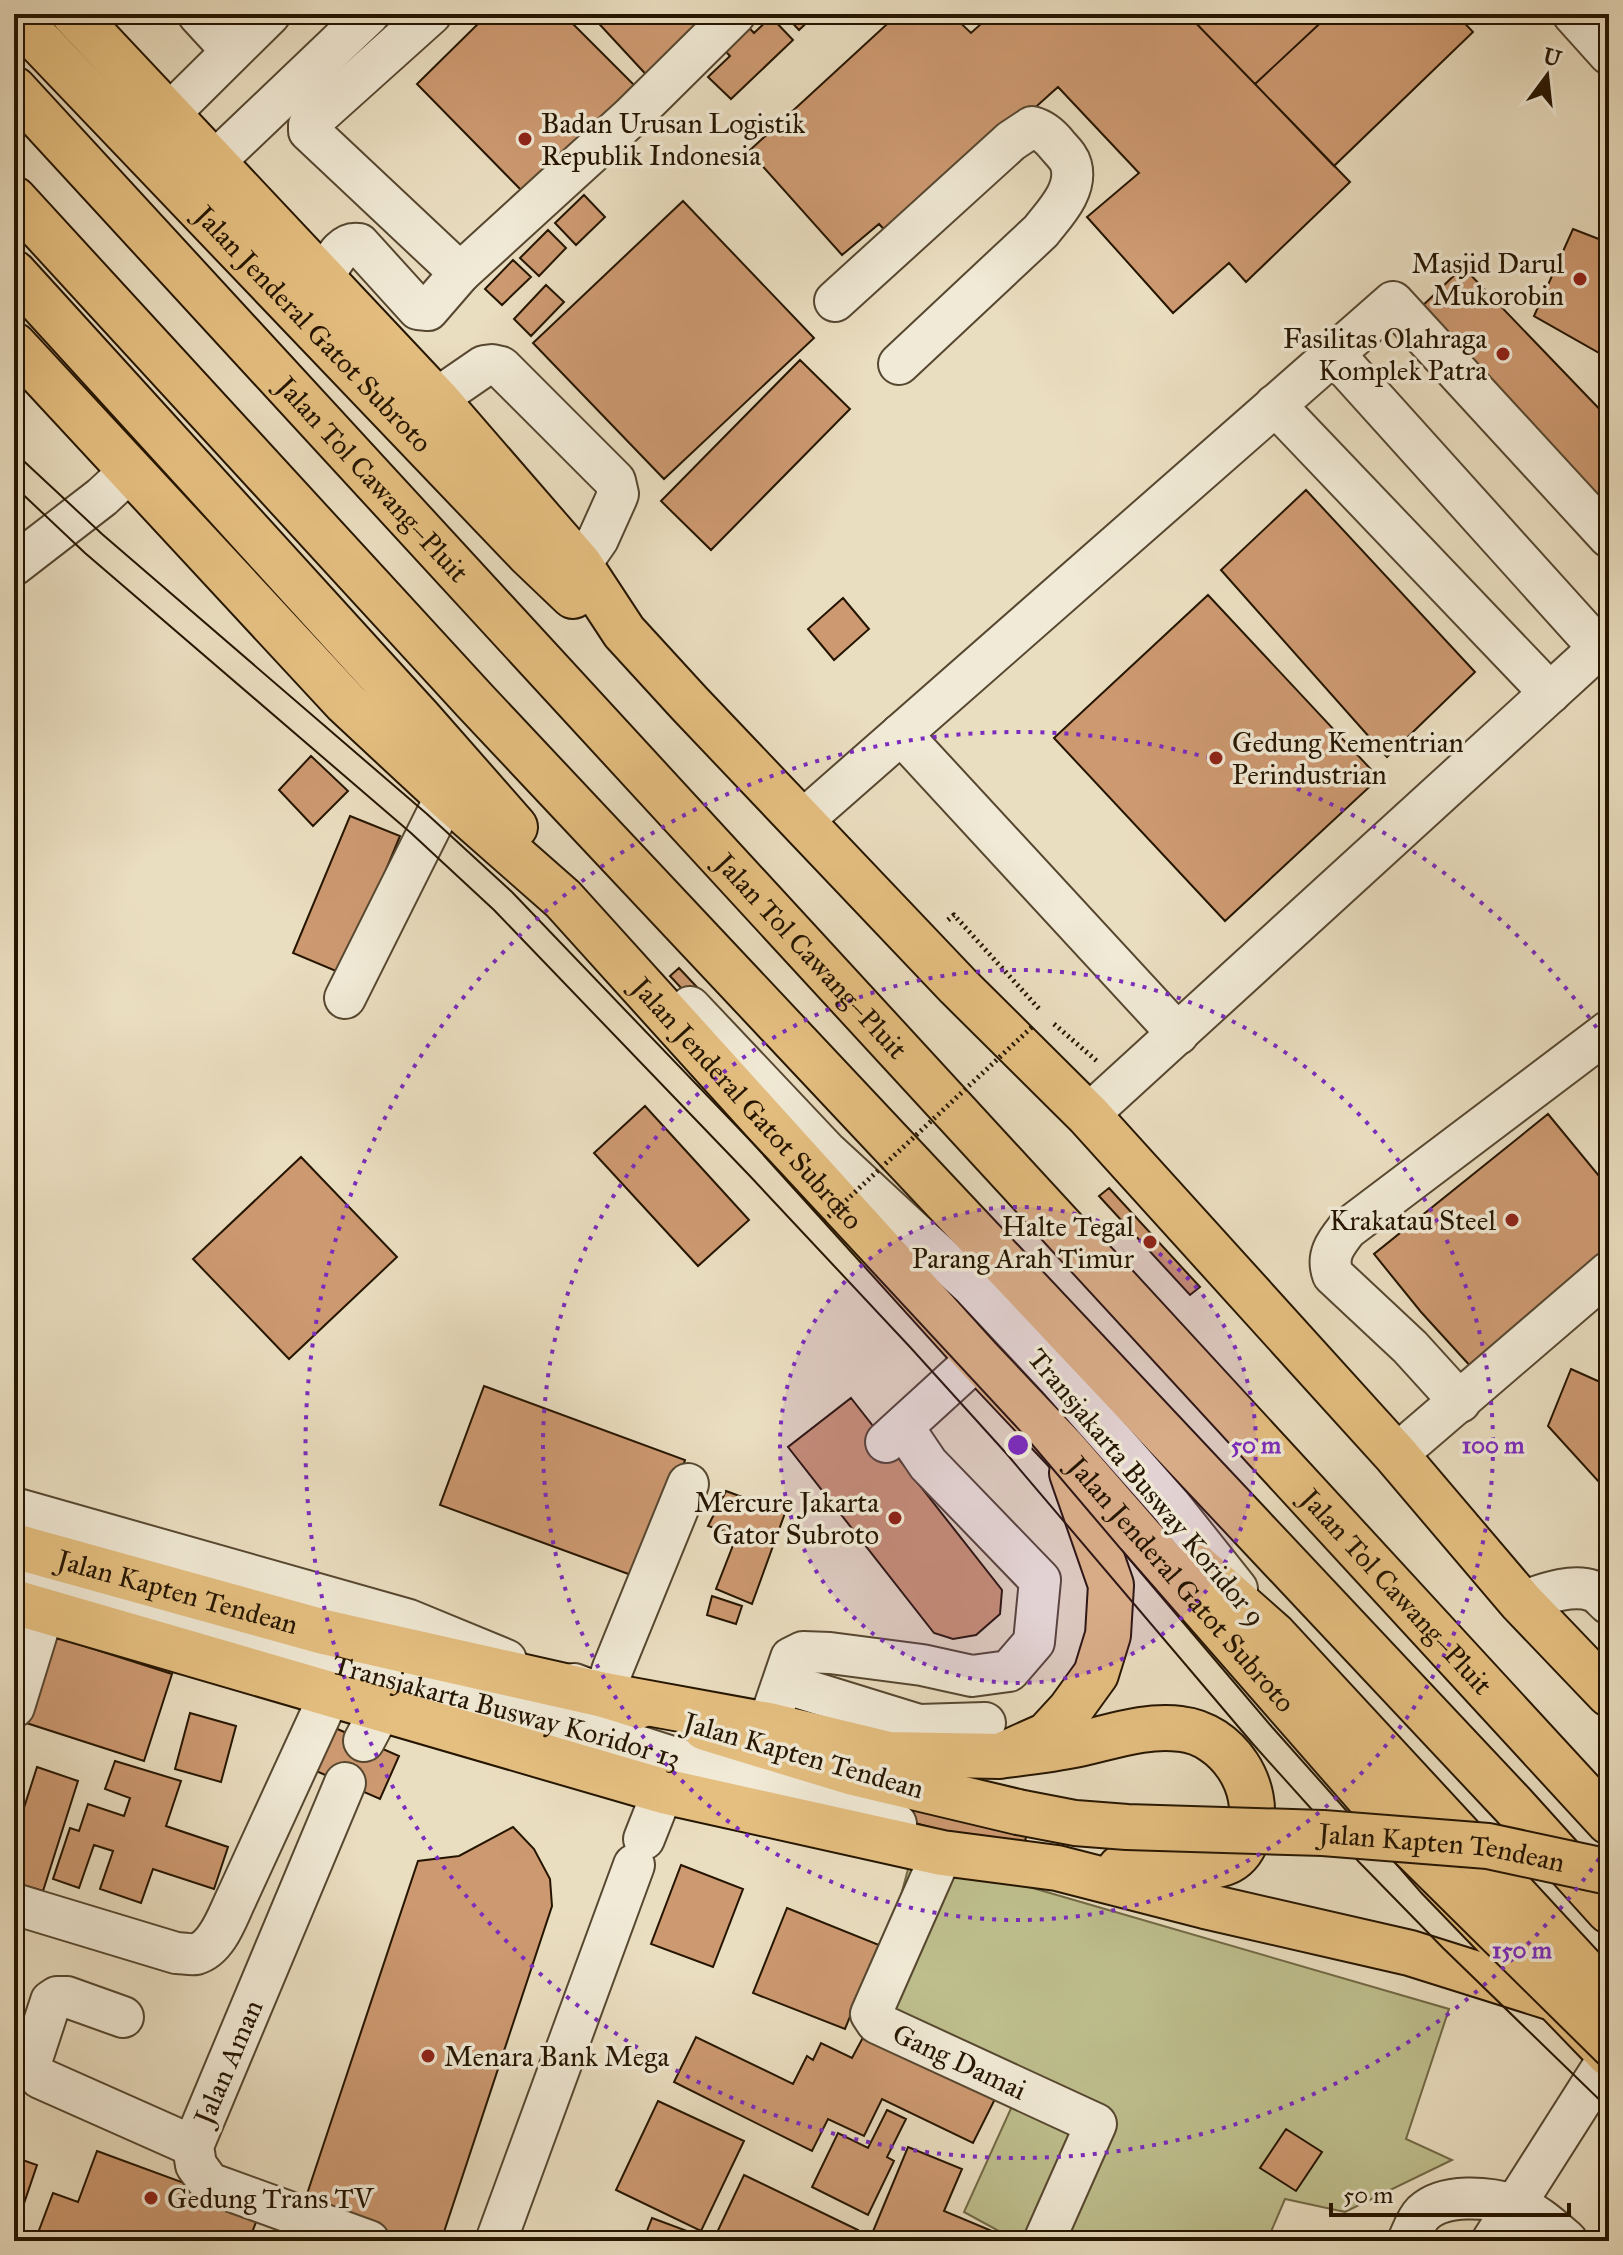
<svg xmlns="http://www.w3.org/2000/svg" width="1623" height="2255" viewBox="0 0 1623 2255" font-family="'IM FELL Great Primer',serif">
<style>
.green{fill:#bebf8d;stroke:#726a46;stroke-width:2}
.building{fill:#cd9971;stroke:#251500;stroke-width:2}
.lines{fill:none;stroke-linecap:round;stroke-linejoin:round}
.minor-casing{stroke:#564730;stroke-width:44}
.major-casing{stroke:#251500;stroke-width:48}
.highway-casing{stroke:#251500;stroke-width:48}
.path{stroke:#251500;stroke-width:5;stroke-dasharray:2 4;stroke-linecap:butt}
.minor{stroke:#f1ead6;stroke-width:40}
.major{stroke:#e5bf80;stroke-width:44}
.highway{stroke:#e5bf80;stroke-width:44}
.tram{stroke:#251500;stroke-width:2}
.major-bridge-casing{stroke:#251500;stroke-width:48;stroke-linecap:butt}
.path-bridge{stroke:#251500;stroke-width:5;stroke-dasharray:2 4;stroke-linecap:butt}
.major-bridge{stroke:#e5bf80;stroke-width:44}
.ring{fill:none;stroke:#7b2cbf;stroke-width:4;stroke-dasharray:4 8}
.poi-dot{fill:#8f2418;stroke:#f1ead6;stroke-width:3}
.labels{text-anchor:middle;stroke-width:7;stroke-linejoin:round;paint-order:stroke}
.poi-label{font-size:28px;fill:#251500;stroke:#f1ead6;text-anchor:end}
.street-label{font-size:28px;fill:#251500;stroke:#f1ead6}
.centre{fill:#7b2cbf;stroke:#f1ead6;stroke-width:4}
.ring-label{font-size:24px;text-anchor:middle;font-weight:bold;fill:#7b2cbf;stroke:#f1ead6;stroke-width:7;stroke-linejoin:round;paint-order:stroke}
</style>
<rect width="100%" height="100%" fill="#eadec0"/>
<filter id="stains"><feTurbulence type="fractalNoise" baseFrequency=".0025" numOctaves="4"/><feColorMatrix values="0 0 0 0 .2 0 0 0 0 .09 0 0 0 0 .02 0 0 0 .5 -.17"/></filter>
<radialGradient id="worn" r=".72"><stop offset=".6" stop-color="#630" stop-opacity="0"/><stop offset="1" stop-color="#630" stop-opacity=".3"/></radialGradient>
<path class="green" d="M911,1858L940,1861L1449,2009L1406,2139L1452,2160L1345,2212L1285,2199L1267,2241H1017L964,2212L1018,2093L869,2014Z"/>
<path class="building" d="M488,14H563L634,85L524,193L417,84Z
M590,14H726L653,82Z
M784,14H816L799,30Z
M898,14H951L971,33L992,14H1187L1350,182L1246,282L1229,263L1173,313L1087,217L1139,173L1058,87L891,237L879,224L842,255L749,151Z
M1187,14H1330L1255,84Z
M1330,14H1456L1473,32L1334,166L1255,84Z
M739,17L754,33L771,17L793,40L731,99L708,77L730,56L714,39Z
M584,195L605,217L576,245L555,223Z
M683,201L814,338L664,479L533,343Z
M1573,229L1609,243L1608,358L1534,316Z
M548,230L566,248L539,276L520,258Z
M513,260L531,277L502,305L485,289Z
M1463,267L1609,419V510L1417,311Z
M546,285L564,302L531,336L514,319Z
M800,360L850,409L711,550L661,501Z
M1306,490L1475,672L1387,757L1221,570Z
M1208,595L1379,778L1225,921L1054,738Z
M843,598L869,629L834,660L808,629Z
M311,756L348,791L313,826L279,790Z
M350,816L400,836L343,974L293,953Z
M679,968L775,1070L766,1079L670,976Z
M645,1106L749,1220L698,1266L594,1153Z
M1548,1114L1609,1188V1253L1473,1369L1421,1312L1374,1254Z
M301,1157L397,1257L289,1359L193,1259Z
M1109,1188L1200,1287L1190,1295L1099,1196Z
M1571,1369L1609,1386V1493L1548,1426Z
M484,1386L685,1460L642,1579L440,1505Z
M851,1398L1002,1590L1000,1614L976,1635L953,1639L934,1633L788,1447Z
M726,1491L785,1513L752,1604L716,1589L737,1535L708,1526Z
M712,1596L742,1606L736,1624L707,1615Z
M41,1632L172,1674L144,1761L14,1719Z
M190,1713L236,1726L221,1782L175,1769Z
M326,1724L399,1756L380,1799L307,1767Z
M115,1761L181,1781L166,1826L228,1847L214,1889L153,1869L141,1903L100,1889L113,1851L94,1845L79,1888L53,1879L70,1828L79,1831L88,1804L124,1816L130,1798L105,1789Z
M781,1762L1028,1830L1022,1852L775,1785Z
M37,1767L78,1781L43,1891L14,1882V1839Z
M513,1827L534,1849L550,1879L552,1906L441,2241H410L303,2206L418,1861L459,1856Z
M681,1865L743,1889L713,1967L651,1944Z
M787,1908L879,1945L845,2029L753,1993Z
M14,1953L22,1956L14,1981Z
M867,2030L998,2093L973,2143L882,2099L864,2136L828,2119L812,2151L674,2082L696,2037L793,2084L807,2056L813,2060L821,2043L852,2058Z
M658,2101L744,2141L701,2231L616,2190Z
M887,2110L906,2119L887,2157L894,2161L868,2215L812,2187L838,2133L868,2148Z
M1286,2129L1322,2152L1296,2191L1260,2168Z
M908,2147L962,2169L944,2211L1004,2236L1002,2241H869Z
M97,2151L260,2211L249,2241H35L53,2193L78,2202Z
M14,2157L37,2165L17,2224L14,2223Z
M744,2175L858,2230L852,2241H713Z
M652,2218L698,2235L696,2241H643Z"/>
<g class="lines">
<g class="minor-casing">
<g id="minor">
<path d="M198,14L232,51"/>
<path d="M431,14L313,120L309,125V131L460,273"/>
<path d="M1573,14L1609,54"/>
<path d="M169,114L270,14"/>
<path d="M214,162L369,14"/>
<path d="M323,277C332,264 341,241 359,244L418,309L428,310L460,273L633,115L735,14"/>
<path d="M835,301L1011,141L1032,127C1043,130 1050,136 1057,145C1062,151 1069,157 1071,165C1078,190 1055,213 1041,231L899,364"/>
<path d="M1334,354L1599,648"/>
<path d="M436,399L484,366L492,365L501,367L615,481L618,494L616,499L598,539L580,565"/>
<path d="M1275,405L1550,693"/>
<path d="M14,565L102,497L130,471"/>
<path d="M901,734L1178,1034"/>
<path d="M802,821L1393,302L1609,537"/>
<path d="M345,998L446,796"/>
<path d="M690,1007L827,1152L972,1286L1056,1376L1171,1506L1237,1589"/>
<path d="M1088,1115L1599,648L1609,642"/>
<path d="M1460,1402L1410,1347L1333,1275C1326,1256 1335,1244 1347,1229L1609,1031"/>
<path d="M886,1442L978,1358"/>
<path d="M1396,1455L1609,1272"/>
<path d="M14,1508L409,1620L506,1660"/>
<path id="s1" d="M14,1578L619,1740L747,1781L896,1824"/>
<path d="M1521,1602C1542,1595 1571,1583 1593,1591C1599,1593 1604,1600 1609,1604"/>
<path d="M783,1683L919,1725L985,1723"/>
<path d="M574,1684L604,1695L613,1668L688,1484"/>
<path d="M14,1707L44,1610"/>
<path d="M768,1725L791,1658L803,1652L830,1653L922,1665L972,1676L1009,1671L1034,1642L1040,1580L928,1464L903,1427"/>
<path d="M364,1741L381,1709"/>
<path d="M345,1783L193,2146L196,2165L209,2183L369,2241"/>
<path d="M644,1839L663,1791"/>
<path id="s2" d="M942,1853L871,2014L877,2023L1096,2124L1044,2241"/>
<path d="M14,1904L176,1953C183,1953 190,1955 196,1954C217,1948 227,1918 235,1901L331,1692"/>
<path d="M123,2017L67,1997H57L51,2001L31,2062L33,2069L40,2078L193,2146"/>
<path d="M496,2241L634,1865"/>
<path d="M1408,2241C1412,2232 1416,2220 1423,2213C1444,2193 1488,2197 1514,2205C1535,2212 1551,2227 1567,2241"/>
<path d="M1492,2241L1609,2057"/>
</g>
</g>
<g class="major-casing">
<g id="major">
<path id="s3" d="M14,1546L324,1632L604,1695L639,1706"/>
<path d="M14,1602L663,1791L942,1853L1057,1868L1205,1906L1410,1953L1553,1998"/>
<path d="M705,1728L850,1772L1018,1812"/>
<path d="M1006,1755C1031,1752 1055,1749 1079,1744C1111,1737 1147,1724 1181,1729C1227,1734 1263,1787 1249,1832C1246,1843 1240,1855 1229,1861C1206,1873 1148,1868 1120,1868"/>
</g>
</g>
<g class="highway-casing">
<g id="highway">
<path d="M74,14L436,399L580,565L624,632L689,703L958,986L1088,1115L1396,1455L1521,1602L1609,1694"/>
<path id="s4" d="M14,15L529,554L573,596"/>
<path id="s5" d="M14,89L1609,1822"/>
<path d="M14,199L475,701L1514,1806L1609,1911"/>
<path d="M14,273L420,719L515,827"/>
<path id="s6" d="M14,345L346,703L446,796L563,899L978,1358L1063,1448L1438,1877L1609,2054"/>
<path d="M1196,1566L1274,1635L1609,1997"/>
<path d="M604,1695L768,1725L888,1754L1000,1756L1047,1735L1070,1710L1096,1674L1108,1635L1111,1585L1072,1473"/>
</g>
</g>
<path class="path" d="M948,920L954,915L1041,1011
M1054,1024L1098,1062"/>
<use href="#minor" class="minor"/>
<use href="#major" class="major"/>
<use href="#highway" class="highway"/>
<path class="tram" d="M14,452L102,534L427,814L512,892L766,1157L1024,1435L1272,1727L1377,1845L1609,2074
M14,486L85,553L411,833L494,910L748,1174L910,1347L1005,1452L1253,1744L1359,1862L1443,1948L1609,2109"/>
<g class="major-bridge-casing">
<g id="major-bridge">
<path id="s7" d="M1018,1812L1075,1823L1127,1827L1323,1833L1488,1846L1609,1872"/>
</g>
</g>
<path class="path-bridge" d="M824,1221L1032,1027"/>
<use href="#major-bridge" class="major-bridge"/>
</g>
<circle cx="1018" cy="1445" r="238" fill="#7b2cbf" fill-opacity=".12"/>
<g class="ring">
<circle cx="1018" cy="1445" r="238"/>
<circle cx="1018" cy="1445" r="475"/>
<path d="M1606 1849A713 713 0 1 1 1606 1041"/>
</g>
<g class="poi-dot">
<circle cx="525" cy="139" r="8"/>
<circle cx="1580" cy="279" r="8"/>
<circle cx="1503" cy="354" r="8"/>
<circle cx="1216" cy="758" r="8"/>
<circle cx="1512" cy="1220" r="8"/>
<circle cx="1150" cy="1242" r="8"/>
<circle cx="895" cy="1518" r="8"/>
<circle cx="428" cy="2056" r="8"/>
<circle cx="151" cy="2198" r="8"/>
</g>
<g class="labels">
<g class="poi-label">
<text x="541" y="133" text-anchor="start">Badan Urusan Logistik<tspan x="541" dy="32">Republik Indonesia</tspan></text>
<text x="1564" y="273">Masjid Darul<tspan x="1564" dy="32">Mukorobin</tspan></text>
<text x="1487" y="348">Fasilitas Olahraga<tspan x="1487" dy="32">Komplek Patra</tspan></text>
<text x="1232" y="752" text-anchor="start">Gedung Kementrian<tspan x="1232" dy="32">Perindustrian</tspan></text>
<text x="1496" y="1230">Krakatau Steel</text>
<text x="1134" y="1236">Halte Tegal<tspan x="1134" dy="32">Parang Arah Timur</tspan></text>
<text x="879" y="1512">Mercure Jakarta<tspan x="879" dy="32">Gator Subroto</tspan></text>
<text x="444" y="2066" text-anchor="start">Menara Bank Mega</text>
<text x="167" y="2208" text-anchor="start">Gedung Trans TV</text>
</g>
<g class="street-label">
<text dy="10" stroke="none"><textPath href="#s4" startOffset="434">Jalan Jenderal Gatot Subroto</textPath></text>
<text dy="10" stroke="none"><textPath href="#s5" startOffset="530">Jalan Tol Cawang–Pluit</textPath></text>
<text dy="10" stroke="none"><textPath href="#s5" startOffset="1178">Jalan Tol Cawang–Pluit</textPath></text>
<text dy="10" stroke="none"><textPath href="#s6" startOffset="1056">Jalan Jenderal Gatot Subroto</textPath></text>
<text transform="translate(1147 1487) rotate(50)" y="10">Transjakarta Busway Koridor 9</text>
<text dy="10" stroke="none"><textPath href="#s6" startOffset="1704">Jalan Jenderal Gatot Subroto</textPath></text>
<text dy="10" stroke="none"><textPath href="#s3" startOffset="170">Jalan Kapten Tendean</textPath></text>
<text dy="10" stroke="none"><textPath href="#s5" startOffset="2042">Jalan Tol Cawang–Pluit</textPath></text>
<text dy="10" stroke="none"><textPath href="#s1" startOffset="510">Transjakarta Busway Koridor 13</textPath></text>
<text transform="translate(804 1755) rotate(16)" y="10">Jalan Kapten Tendean</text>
<text dy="10" stroke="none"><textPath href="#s7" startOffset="426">Jalan Kapten Tendean</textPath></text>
<text dy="10" stroke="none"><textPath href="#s2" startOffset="278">Gang Damai</textPath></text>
<text transform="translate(228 2062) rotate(-67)" y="10">Jalan Aman</text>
</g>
</g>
<circle cx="1018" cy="1445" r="12" class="centre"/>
<g class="ring-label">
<text x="1256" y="1453">50 m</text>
<text x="1493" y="1453">100 m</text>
<text x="1522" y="1958">150 m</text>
</g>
<rect width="1623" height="2255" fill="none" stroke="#eadec0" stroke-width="48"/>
<rect x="16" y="16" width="1591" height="2223" fill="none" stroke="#251500" stroke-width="4"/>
<rect x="24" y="24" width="1575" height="2207" fill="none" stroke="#251500" stroke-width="2"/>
<g transform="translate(1547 76) rotate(15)" stroke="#f1ead6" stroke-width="6" paint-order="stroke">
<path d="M0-6L14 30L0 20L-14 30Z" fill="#251500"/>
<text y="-12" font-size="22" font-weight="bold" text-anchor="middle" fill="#251500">U</text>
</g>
<path d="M1331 2203v12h238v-12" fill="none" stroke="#251500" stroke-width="4"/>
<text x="1343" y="2203" font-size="24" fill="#251500" stroke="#f1ead6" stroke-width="6" paint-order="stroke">50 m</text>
<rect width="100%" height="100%" filter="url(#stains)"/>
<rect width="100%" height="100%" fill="url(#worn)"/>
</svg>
